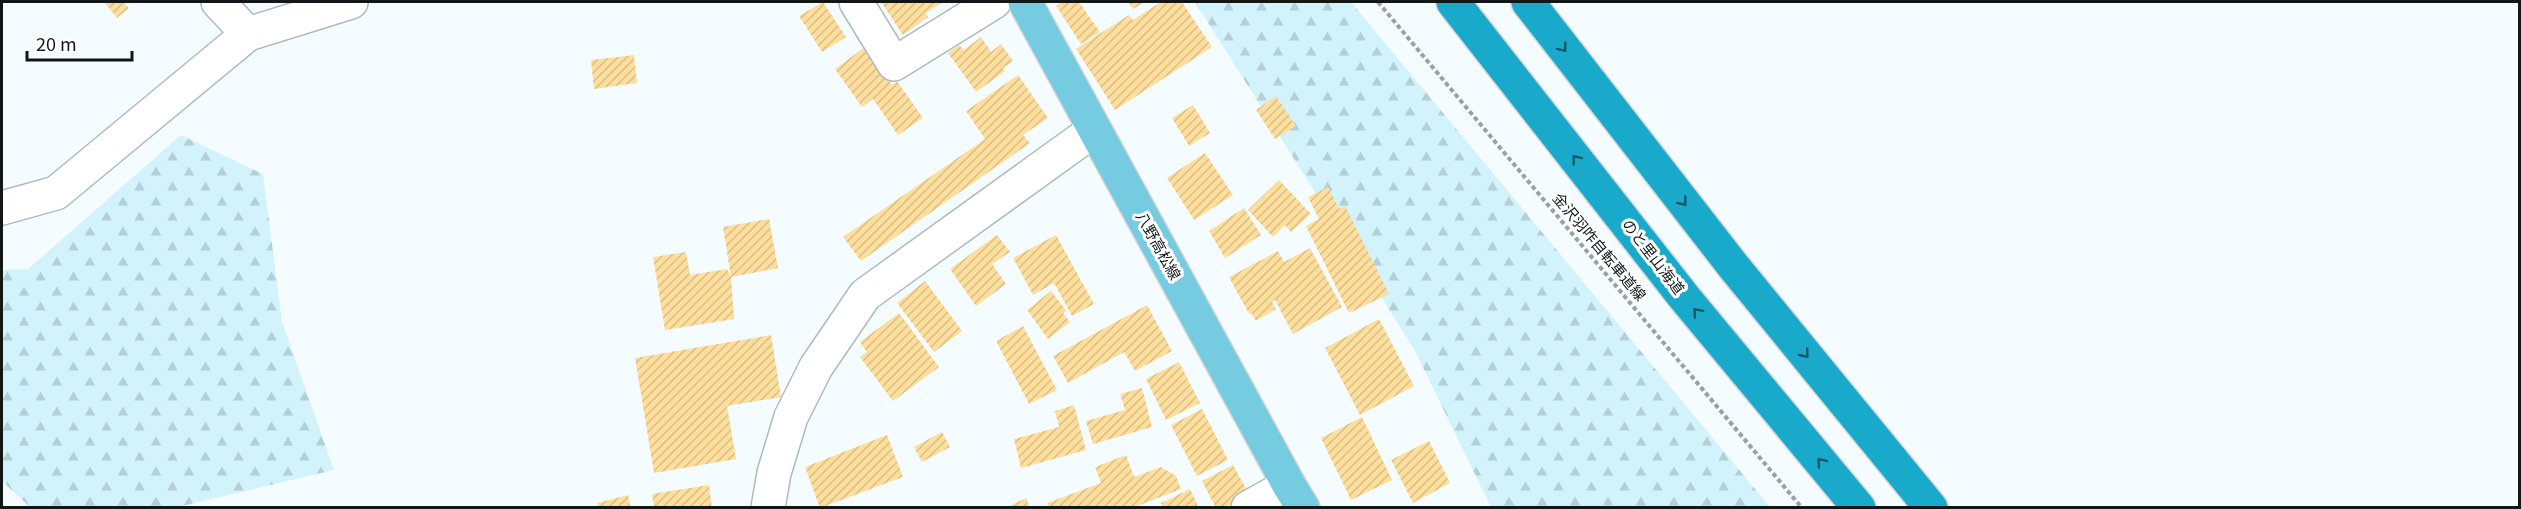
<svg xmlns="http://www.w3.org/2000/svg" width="2521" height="509" viewBox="0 0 2521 509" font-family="Georgia,'Noto Sans JP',serif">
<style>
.forest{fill:url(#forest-firs)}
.building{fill:url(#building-hatch)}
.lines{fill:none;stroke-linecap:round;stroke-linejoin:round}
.minor-casing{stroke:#afbabe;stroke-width:36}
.major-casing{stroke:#d4d5d5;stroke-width:36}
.highway-casing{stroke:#d4d5d5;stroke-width:36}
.path{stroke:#9ba1a3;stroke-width:4;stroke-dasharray:4.5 3;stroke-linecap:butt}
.minor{stroke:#fff;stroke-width:33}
.major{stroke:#75cbdf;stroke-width:33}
.highway{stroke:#19a9ca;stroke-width:33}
.oneway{stroke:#155868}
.labels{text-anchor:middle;stroke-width:6;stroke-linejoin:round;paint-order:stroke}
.street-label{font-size:15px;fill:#121617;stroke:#fff}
</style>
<defs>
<pattern id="forest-firs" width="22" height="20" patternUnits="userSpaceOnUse" patternTransform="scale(1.5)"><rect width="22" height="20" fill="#d2f2fc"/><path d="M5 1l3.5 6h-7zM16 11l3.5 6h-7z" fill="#b3cfd7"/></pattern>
<pattern id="building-hatch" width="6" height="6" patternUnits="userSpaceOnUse" patternTransform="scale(1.5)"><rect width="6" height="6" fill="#fede9d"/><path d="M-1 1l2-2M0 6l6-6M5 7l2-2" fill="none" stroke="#d9be86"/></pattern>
</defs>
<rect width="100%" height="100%" fill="#f5fcff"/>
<path class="forest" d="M1195,2H1351L1770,507H1491L1414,349Z
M181,135L263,174L282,322L334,470L178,507H30L2,481V270L28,269Z"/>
<path class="building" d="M104,2H129L125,4L129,8L117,18Z
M823,2L846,37L822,52L799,16Z
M881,2H943L926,13L928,17L903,35Z
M1062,2H1079L1100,32L1081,44L1056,6Z
M1128,2H1145L1133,9Z
M1161,2H1182L1212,47L1115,110L1076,49L1129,15L1133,20Z
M981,37L991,52L1001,44L1013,61L1003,68L1005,71L976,92L948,53L959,45L964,50Z
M869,44L881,70L892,85L897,81L923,118L898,135L873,99L862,107L835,69Z
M634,55L637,83L594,89L591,60Z
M1018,75L1048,118L1023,135L1030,143L861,261L843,237L985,139L966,111Z
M1276,96L1296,126L1275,139L1256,110Z
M1193,105L1210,133L1189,146L1172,118Z
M1205,153L1233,195L1194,220L1167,178Z
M1279,180L1311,214L1291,232L1285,225L1273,237L1248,210Z
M1328,187L1339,209L1345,206L1389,294L1349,313L1306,226L1319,219L1308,197Z
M1244,208L1261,235L1225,258L1209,231Z
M769,219L778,268L731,277L734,319L665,330L653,257L686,252L690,275L727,269L731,277L723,227Z
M997,235L1010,252L992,264L1006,284L976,306L950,269Z
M1056,235L1094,304L1072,316L1054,283L1033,295L1013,258Z
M1310,248L1342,307L1293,334L1275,300L1272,302L1276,309L1256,321L1251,313L1249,314L1229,277L1278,251L1284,262Z
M925,281L962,331L934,352L897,303Z
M1051,291L1066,310L1063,313L1070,322L1048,339L1027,310Z
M1147,305L1172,351L1135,371L1124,352L1068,383L1053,356Z
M899,313L939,367L893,401L860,357L867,352L860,342Z
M1379,319L1414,386L1360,415L1325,348Z
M1023,326L1057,390L1029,404L996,341Z
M771,335L781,397L727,406L736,459L654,473L635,358Z
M1179,362L1200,403L1166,420L1146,379Z
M1142,388L1152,427L1093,444L1086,421L1125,410L1120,394Z
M1074,405L1086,450L1021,468L1014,439L1059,427L1055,411Z
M1202,409L1228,460L1197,476L1171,425Z
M1362,417L1392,480L1351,500L1321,438Z
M942,432L950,447L922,462L914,447Z
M887,435L903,477L820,508L805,467Z
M1429,441L1450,483L1413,503L1391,460Z
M1126,455L1134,477L1161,467L1176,476L1181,489L1132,508H1049L1047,503L1101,483L1095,467Z
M1233,465L1249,494L1224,508H1216L1202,481Z
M709,485L712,508H654L652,494Z
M1190,489L1199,508H1163L1161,503Z
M628,495L631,508H598L597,503Z
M1026,498L1030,508H1005Z"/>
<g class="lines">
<g class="minor-casing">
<path id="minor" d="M218,2L248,34
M856,2L894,64L994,2
M2,208L56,193L248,34L351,2
M768,508L774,473L791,417L816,367L865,295L1094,130
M1248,508L1289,485"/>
</g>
<g class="major-casing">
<path id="major" d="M1025,2L1289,485L1303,508"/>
</g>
<g class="highway-casing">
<path id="highway" d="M1453,2L1684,297L1859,508
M1528,2L1734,267L1931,508"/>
</g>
<path class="path" d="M1378,2L1802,508"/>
<use href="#minor" class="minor"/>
<use href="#major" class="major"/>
<use href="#highway" class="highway"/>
</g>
<defs><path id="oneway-chevron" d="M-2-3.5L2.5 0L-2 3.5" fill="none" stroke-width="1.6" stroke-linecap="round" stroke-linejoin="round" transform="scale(1.5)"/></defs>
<g class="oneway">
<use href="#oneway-chevron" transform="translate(1563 48) rotate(52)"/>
<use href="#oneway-chevron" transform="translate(1576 159) rotate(-128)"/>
<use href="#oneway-chevron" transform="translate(1683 202) rotate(52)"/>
<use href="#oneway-chevron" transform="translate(1697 312) rotate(-130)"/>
<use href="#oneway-chevron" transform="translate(1805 354) rotate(51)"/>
<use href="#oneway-chevron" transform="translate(1821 462) rotate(-130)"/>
</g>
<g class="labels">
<g class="street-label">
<text transform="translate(1158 246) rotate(61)" y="5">八野高松線</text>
<text transform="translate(1599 247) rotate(50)" y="5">金沢羽咋自転車道線</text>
<text transform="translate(1653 257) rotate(52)" y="5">のと里山海道</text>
</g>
</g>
<rect width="2521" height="509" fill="none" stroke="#121617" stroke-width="6"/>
<path d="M27 51v9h105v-9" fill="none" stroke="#121617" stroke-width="3"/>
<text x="36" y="51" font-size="18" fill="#121617" stroke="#ffffff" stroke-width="4.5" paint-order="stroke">20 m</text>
</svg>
